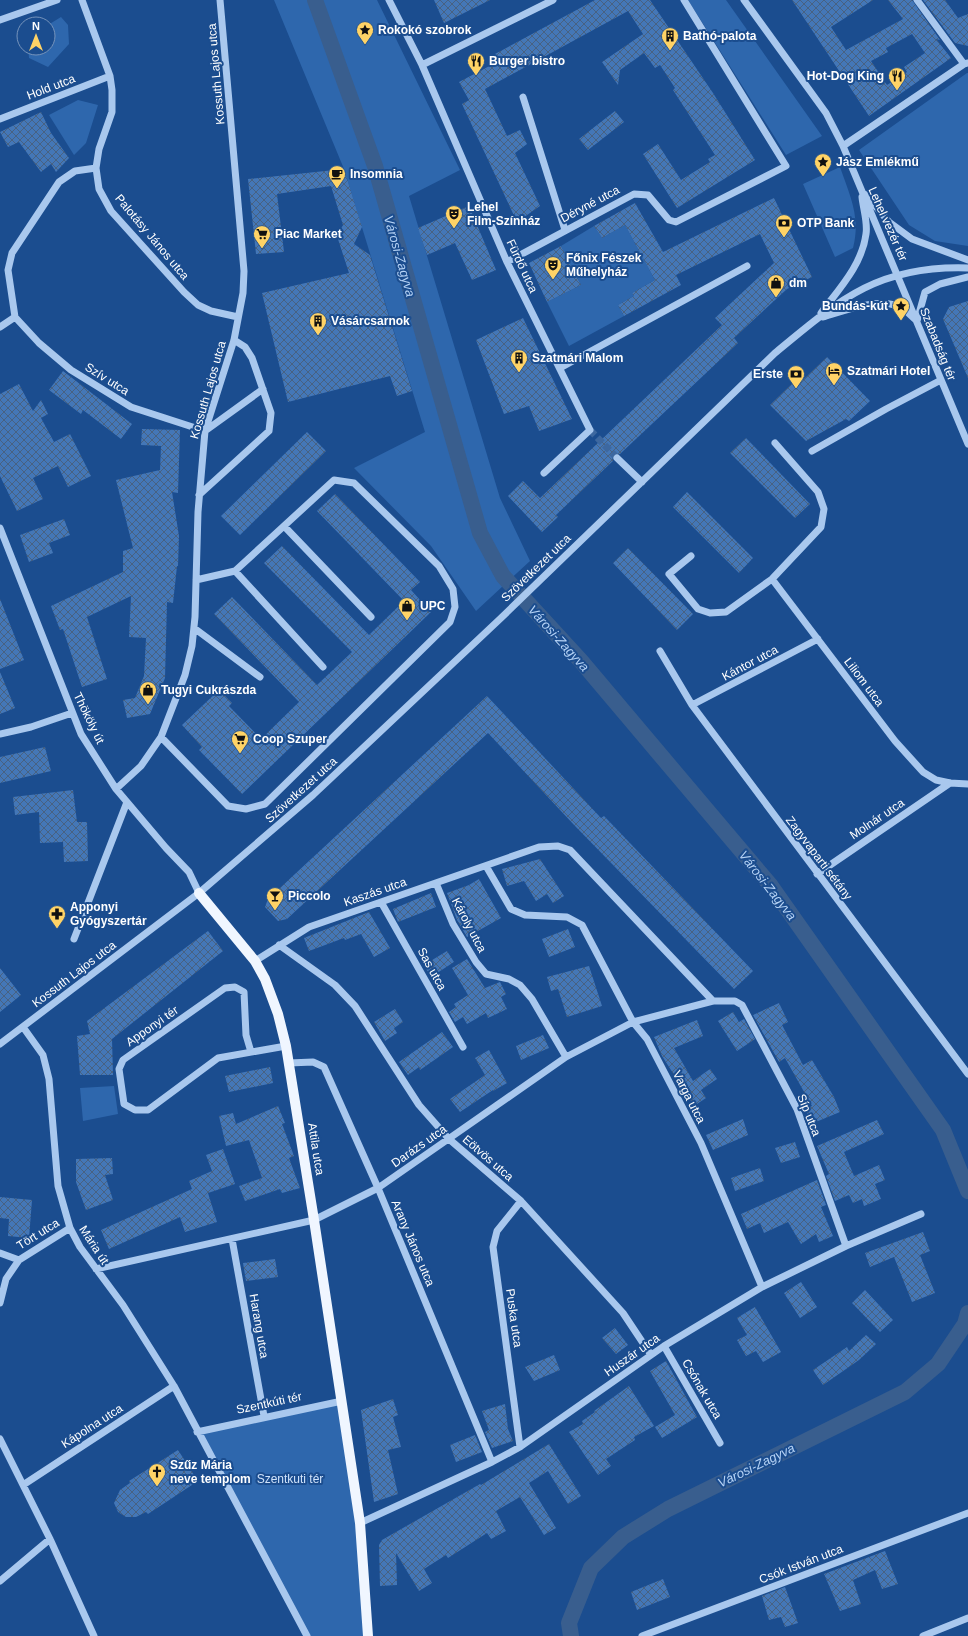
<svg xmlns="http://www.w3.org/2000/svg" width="968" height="1636" viewBox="0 0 968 1636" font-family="Arial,sans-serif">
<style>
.green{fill:#2e67ad}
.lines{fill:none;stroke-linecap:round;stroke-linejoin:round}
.canal{stroke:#395e8e;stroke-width:16}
.building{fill:url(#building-cross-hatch);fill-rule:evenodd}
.minor-tunnel{stroke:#3d68a0;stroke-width:7;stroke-dasharray:7 3.5;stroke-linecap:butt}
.minor{stroke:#a9c8ee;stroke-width:7}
.major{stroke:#f0f6ff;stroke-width:10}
.labels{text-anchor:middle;stroke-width:4;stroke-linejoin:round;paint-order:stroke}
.poi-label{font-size:12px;font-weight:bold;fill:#fff;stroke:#1b4d8f;text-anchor:start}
.street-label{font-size:12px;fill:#fff;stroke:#1b4d8f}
.park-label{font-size:12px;fill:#cfe2fa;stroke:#1b4d8f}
.water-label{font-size:13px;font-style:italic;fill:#b5d2f5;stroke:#1b4d8f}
</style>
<defs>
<pattern id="building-cross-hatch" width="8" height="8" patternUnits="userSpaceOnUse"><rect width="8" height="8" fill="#4477b7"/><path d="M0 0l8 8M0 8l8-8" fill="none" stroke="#486282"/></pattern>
</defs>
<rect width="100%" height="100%" fill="#1b4d8f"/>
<path class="green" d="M274,0H377L460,170L409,196L500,498L530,561L476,611L431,546L354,468L425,432L344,169Z
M688,0H726L822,136L786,155Z
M61,17L68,25L69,44L48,67L29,58L28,48H48V25Z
M967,73H968V246L935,241L909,225L859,150Z
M78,100L98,105L86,143L74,155L49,115Z
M840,167C850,196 861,217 853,248L835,257L803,184Z
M625,225L655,280L632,293L634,296L618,305L624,316L569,346L547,302L581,285L561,246L594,226L602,238Z
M114,1086L118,1114L83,1121L80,1088Z
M342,1401L368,1636H307L197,1432Z"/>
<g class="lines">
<path class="canal" d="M315,0L375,166L480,533L503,576L581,661L771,886L943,1130L968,1191
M571,1636L569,1623L591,1568L623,1537L668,1509L905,1392L938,1364L965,1324L968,1313"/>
</g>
<path class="building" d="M434,0H490L444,23Z
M595,0H650L713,93L755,160L677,208L643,154L658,144L681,180L710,162L708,159L715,155L673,90L675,88L660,65L655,68L644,53L620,70L618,85L602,62L643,34L628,11L485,89L507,136L520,130L527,144L515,153L540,206L517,222L462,104L469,100L459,82L499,61L495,54Z
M792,0H873L831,27L846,50L903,19L888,0H912L940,40L936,39L951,58L869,116ZM912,34L925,53L904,67L907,72L887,85L871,61L888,52L886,48Z
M923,0H945L958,18L968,14V46L955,43Z
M615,111L624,122L588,150L579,139Z
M41,112L51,133L69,158L56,172L51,164L41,172L19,142L8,147L0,132Z
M344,169L362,227L354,244L370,255L412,391L397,396L390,376L288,402L262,293L349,273L337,236L343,225L331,186L277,194L284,252L256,254L248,179Z
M774,198L812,277L787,289L734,338L738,343L620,454H614L612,457L613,461L556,515L558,517L542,532L508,496L523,481L540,498L722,325L715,318L774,263L760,234L676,275L681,285L624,316L618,305L634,296L632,293L655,280L625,225L602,238L594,226L635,203L663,252Z
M469,206L496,270L472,280L455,243L427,255L418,228Z
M561,246L581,285L547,302L529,263Z
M968,301V378L943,319L949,307Z
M523,318L572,419L539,431L529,406L504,414L476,340Z
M827,357L870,401L849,421L846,419L806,441L770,405L799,377L803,380Z
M63,371L132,424L121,439L83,410L81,414L49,390Z
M19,384L33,411L41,400L48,414L41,418L54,442L70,434L91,476L68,487L58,466L33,478L43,499L17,511L0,476V394Z
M142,429L180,430L178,493L172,492L179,536L178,566H177L173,603L167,602L165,678L150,714L127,718L123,700L135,698L144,676L146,638L129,637L131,596L87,617L107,679L82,687L63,629L60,630L51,606L123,572V551L133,548L116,480L160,470L161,446L141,445Z
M307,432L326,451L240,535L221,516Z
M746,438L810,504L795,518L730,453Z
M687,492L753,558L739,573L673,507Z
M335,494L420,582L411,590L431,612L242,794L199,750L202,747L182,725L219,690L232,703L229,706L261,739L299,702L214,614L232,597L317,685L352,652L264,563L282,546L369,635L404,601L317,511Z
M64,519L70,535L49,543L53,553L29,562L20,535Z
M628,548L693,614L677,630L613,563Z
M0,599L24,660L0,669Z
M0,672L15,708L0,714Z
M487,696L601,818L604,816L753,971L734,989L575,826L488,733L287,919L278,921L265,907L268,899Z
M45,747L51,771L0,783V757Z
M73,790L77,822H87L88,861L64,862L63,842L40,843L39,812L15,815L13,797Z
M540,859L564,896L553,903L547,894L536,901L524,881L507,886L502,869Z
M479,879L501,918L467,937L457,920L447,893L469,885Z
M431,893L436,907L398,922L393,909Z
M369,912L390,948L374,957L361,934L345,940L344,938L309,951L304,938Z
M568,929L575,947L549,957L542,939Z
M208,931L223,951L112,1039L113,1075H80L77,1036L90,1034L87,1021Z
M447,951L454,962L431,977L424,965Z
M467,959L485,988L500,982L506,994L501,997L507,1009L488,1018L486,1013L467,1024L463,1017L455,1022L449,1012L456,1007L454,1004L468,995L452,968Z
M589,966L602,1006L567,1017L558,989L551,991L547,977Z
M0,968L21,995L0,1012Z
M779,1003L788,1022L782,1025L803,1065L812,1060L834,1097L840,1112L811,1124L805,1108L812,1106L785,1058L779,1062L753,1015Z
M395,1009L403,1022L394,1028L397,1033L385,1041L374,1022Z
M733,1012L739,1022L744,1019L755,1039L737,1051L718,1021Z
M697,1020L703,1036L674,1048L693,1081L710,1069L717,1079L701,1090L706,1098L694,1106L662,1056L654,1037Z
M442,1032L453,1047L420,1070L419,1067L408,1075L399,1062Z
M543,1035L549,1048L521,1060L516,1046Z
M489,1050L507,1083L493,1091V1090L460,1112L450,1099L485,1075L475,1058Z
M270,1067L273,1083L229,1092L225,1076Z
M278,1106L285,1123L282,1124L294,1156L289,1158L300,1188L282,1193L280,1189L245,1201L239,1186L262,1178L249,1140L226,1146L219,1116L233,1113L236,1124Z
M743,1119L748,1135L713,1150L706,1135Z
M877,1120L884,1134L844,1152L854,1176L879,1165L885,1180L875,1184L881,1199L864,1206L862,1199L853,1203L849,1195L835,1201L826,1176L829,1174L817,1146Z
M795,1142L800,1157L781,1163L775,1148Z
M223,1149L235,1184L208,1193L217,1222L185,1232L180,1217L109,1249L101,1230L192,1189L189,1181L212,1171L206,1155Z
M112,1158L113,1174L105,1175L113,1200L86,1210L76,1182V1159Z
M760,1168L764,1181L735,1191L731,1178Z
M817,1180L826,1205L821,1207L833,1236L819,1242L816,1234L801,1244L788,1222L764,1233L760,1223L747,1229L741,1214Z
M0,1197L32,1200L29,1238L8,1236L9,1219L0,1218Z
M923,1232L930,1251L920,1255L935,1293L912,1302L894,1257L870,1267L865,1253Z
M275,1259L278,1277L246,1281L243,1263Z
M801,1282L817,1307L800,1318L784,1293Z
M865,1290L893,1320L880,1332L852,1303Z
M755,1307L781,1352L763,1362L756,1351L746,1356L737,1340L747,1335L737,1318Z
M615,1328L628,1345L616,1354L602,1338Z
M866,1335L876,1344L859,1360L823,1385L813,1370L847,1347L849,1351Z
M554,1355L560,1370L534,1381L525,1367Z
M666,1361L697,1417L662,1438L655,1427L675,1415L650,1371Z
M629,1386L654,1426L634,1437L635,1440L606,1459L611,1466L598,1475L569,1432L583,1424L582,1421L595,1412L594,1411Z
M393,1399L398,1415L393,1417L401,1447L388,1450L398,1494L374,1502L361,1410Z
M505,1404L508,1429L513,1441L492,1448L485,1432L489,1430L482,1411Z
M475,1435L482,1452L456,1462L450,1445Z
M549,1444L581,1496L568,1504L548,1471L529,1483L556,1528L544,1535L520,1497L496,1511L506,1531L491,1539L487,1533L448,1558L446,1555L424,1569L432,1583L419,1591L396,1553L397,1585L380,1586L379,1545L382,1540L480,1484L481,1485Z
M178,1450L198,1481L148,1514L146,1512L136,1517H126L118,1512L114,1503L120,1490L130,1483L129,1481Z
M885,1551L898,1584L882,1589L875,1570L853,1580L861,1604L840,1611L824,1574Z
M663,1579L670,1597L637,1610L631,1592Z
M785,1587L798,1623L785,1627L781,1617L769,1620L762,1596Z"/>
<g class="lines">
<path class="minor-tunnel" d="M590,430L617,458"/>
<path class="minor" d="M82,0L110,76L112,90V112L99,149L96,168L99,189L111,211L184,292L198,305L211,311L238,317
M389,0L422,65L507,262L590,430L544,473
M744,0L826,113L843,146L968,444
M917,0L964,64
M0,20L57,0
M422,65L553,0
M523,97L565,230
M0,119L110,76
M843,146L964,64L968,63
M96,168L75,171L59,182L12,253L8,270L15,317L39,343L71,370L131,407L205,431L263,389
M866,195L889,222L912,239L968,260
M507,262L634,194L648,195L669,220L676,222L786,166L684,0
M821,313C839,289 862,265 866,234C868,223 863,208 862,197
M823,317C843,311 882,296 902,308C907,311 911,316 916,320
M917,321L925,292L940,284L968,277
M0,327L15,317
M560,368L747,266
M812,451L886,409L941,380
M617,458L642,482
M199,495L269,431L271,413L252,358L245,347L234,340
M284,526L371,617
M0,528L81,734L116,789L166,848L189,872L199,893
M691,556L669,574L698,609L710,613L726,612L772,579L821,527L824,509L818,492L775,443
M235,571L323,667
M772,579L895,741L923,772L936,780L950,783L968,784
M194,628L260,677
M660,651L692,705L968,1074
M692,705L818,639
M0,734L31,727L72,713
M161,737L228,806L246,809L265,804L450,622L455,607L453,589L439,566L354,483L334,480L235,571L196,580
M116,789L141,766L161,737L185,675L192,646L195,617L198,512L205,431L234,340L243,293L244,271L220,0
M486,866L511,909L525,915L567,917L582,925L633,1022L647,1039L701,1143L762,1287
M817,874L950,783
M436,883L453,924L476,962L486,974L509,979L520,985L532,999L566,1057
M381,902L463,1047
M74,939L127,802
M279,945L335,985L355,1006L419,1105L449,1139L521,1201L623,1313L651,1355
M255,961L309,927L539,847L558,846L570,850L713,1001
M23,1027L43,1055L49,1079L58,1186L70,1228L80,1247L123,1305L174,1386L307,1636
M0,1044L199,893L313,795L501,618L775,353C840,299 879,265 968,268
M251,1052L246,1035L244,992L235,987L225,988L123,1060L119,1069L124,1104L135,1110H148L218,1058L286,1046
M289,1063L313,1062L324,1067L378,1188L492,1462
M232,1239L264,1416
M0,1253L19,1260
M96,1269L314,1220L378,1188L566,1057L633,1022L713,1001H735L742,1005L797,1109L846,1246
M0,1303L6,1279L19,1260L70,1228
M664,1346L720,1443
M197,1432L342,1401
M0,1439L50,1539L94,1636
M520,1447L493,1247L497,1231L521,1201
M23,1485L174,1386
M360,1523L492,1462L520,1447L664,1346L762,1287L846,1246L921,1214
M0,1581L50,1539
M642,1636L968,1513
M923,1636L968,1618"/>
<path class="major" d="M199,893L255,961L265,979L278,1014L286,1046L314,1220L360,1523L368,1636"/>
</g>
<defs>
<g id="sight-pin" transform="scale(0.9)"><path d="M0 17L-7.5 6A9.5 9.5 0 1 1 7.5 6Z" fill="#ffd366" stroke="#1b4d8f"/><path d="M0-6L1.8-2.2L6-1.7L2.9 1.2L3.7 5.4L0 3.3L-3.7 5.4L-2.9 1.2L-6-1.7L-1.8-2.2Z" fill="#111"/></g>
<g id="building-pin" transform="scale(0.9)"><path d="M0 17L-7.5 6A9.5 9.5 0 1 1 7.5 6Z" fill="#ffd366" stroke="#1b4d8f"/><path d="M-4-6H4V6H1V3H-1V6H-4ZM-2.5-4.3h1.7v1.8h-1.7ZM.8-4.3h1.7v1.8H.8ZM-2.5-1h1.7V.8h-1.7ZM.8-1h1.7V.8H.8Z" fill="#111"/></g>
<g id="restaurant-pin" transform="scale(0.9)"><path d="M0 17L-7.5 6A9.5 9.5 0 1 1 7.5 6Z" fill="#ffd366" stroke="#1b4d8f"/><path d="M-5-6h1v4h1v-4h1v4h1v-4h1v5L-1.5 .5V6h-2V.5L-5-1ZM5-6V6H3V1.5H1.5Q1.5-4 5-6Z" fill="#111"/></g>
<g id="cafe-pin" transform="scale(0.9)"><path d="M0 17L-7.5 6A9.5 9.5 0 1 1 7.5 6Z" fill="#ffd366" stroke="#1b4d8f"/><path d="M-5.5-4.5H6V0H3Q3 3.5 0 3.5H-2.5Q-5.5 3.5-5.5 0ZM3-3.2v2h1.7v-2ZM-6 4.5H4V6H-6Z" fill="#111"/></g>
<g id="theatre-pin" transform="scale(0.9)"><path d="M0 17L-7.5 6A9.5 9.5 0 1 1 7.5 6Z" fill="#ffd366" stroke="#1b4d8f"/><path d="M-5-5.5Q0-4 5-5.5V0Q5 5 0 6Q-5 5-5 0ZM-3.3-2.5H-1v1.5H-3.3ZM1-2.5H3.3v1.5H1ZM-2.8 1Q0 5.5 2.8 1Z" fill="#111"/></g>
<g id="bank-pin" transform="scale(0.9)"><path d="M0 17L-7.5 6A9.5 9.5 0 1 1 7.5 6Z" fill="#ffd366" stroke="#1b4d8f"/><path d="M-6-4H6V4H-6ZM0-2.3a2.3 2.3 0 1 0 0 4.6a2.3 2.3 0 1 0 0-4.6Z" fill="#111"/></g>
<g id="supermarket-pin" transform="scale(0.9)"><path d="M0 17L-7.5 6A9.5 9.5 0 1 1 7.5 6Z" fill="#ffd366" stroke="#1b4d8f"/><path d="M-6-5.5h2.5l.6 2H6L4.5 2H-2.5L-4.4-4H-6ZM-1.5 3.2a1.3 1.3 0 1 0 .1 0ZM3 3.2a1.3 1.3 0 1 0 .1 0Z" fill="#111"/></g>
<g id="shop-pin" transform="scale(0.9)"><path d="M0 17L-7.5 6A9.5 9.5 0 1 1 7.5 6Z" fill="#ffd366" stroke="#1b4d8f"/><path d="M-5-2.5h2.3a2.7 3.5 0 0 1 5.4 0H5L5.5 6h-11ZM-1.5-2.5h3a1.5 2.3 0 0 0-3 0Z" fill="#111"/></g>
<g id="hotel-pin" transform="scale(0.9)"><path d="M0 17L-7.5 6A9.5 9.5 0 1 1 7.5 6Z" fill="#ffd366" stroke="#1b4d8f"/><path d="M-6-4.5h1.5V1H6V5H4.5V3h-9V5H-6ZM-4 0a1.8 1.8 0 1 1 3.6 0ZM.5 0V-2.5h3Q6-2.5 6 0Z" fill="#111"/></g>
<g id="bar-pin" transform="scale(0.9)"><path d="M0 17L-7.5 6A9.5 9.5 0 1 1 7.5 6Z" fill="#ffd366" stroke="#1b4d8f"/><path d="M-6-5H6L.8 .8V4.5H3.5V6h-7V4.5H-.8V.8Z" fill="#111"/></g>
<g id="pharmacy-pin" transform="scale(0.9)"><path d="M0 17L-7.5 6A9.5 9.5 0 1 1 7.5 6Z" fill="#ffd366" stroke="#1b4d8f"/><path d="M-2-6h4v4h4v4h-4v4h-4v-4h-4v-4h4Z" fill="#111"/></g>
<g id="church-pin" transform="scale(0.9)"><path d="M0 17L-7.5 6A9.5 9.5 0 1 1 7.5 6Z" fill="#ffd366" stroke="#1b4d8f"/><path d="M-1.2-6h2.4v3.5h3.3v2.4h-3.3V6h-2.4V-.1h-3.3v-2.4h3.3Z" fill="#111"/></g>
</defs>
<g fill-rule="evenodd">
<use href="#sight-pin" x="365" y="30"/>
<use href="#building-pin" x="670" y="36"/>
<use href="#restaurant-pin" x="476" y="61"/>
<use href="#restaurant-pin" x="897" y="76"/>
<use href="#sight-pin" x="823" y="162"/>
<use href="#cafe-pin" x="337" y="174"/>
<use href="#theatre-pin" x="454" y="214"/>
<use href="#bank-pin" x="784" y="223"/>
<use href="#supermarket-pin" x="262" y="234"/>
<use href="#theatre-pin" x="553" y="265"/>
<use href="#shop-pin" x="776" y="283"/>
<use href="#sight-pin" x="901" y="306"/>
<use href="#building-pin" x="318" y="321"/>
<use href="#building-pin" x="519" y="358"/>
<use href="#hotel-pin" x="834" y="371"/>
<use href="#bank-pin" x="796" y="374"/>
<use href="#shop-pin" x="407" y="606"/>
<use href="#shop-pin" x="148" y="690"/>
<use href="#supermarket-pin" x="240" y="739"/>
<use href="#bar-pin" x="275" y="896"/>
<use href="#pharmacy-pin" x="57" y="914"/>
<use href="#church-pin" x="157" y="1472"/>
</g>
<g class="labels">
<g class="poi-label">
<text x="378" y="34">Rokokó szobrok</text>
<text x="683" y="40">Bathó-palota</text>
<text x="489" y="65">Burger bistro</text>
<text x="884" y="80" text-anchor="end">Hot-Dog King</text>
<text x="836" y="166">Jász Emlékmű</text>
<text x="350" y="178">Insomnia</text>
<text x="467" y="211">Lehel<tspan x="467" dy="14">Film-Színház</tspan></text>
<text x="797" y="227">OTP Bank</text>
<text x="275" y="238">Piac Market</text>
<text x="566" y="262">Főnix Fészek<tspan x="566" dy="14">Műhelyház</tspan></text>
<text x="789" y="287">dm</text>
<text x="888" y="310" text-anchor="end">Bundás-kút</text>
<text x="331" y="325">Vásárcsarnok</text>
<text x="532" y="362">Szatmári Malom</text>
<text x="847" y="375">Szatmári Hotel</text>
<text x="783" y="378" text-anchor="end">Erste</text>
<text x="420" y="610">UPC</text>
<text x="161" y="694">Tugyi Cukrászda</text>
<text x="253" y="743">Coop Szuper</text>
<text x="288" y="900">Piccolo</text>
<text x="70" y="911">Apponyi<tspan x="70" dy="14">Gyógyszertár</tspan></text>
<text x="170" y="1469">Szűz Mária<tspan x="170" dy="14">neve templom</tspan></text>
</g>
<g class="street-label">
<text transform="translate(216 74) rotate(-95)" y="4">Kossuth Lajos utca</text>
<text transform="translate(51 87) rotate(-21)" y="4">Hold utca</text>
<text transform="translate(590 204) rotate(-28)" y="4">Déryné utca</text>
<text transform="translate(888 224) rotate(66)" y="4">Lehel vezér tér</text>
<text transform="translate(152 237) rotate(50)" y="4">Palotásy János utca</text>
<text transform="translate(522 266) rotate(65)" y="4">Fürdő utca</text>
<text transform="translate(938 344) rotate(68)" y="4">Szabadság tér</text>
<text transform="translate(107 379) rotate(32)" y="4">Szív utca</text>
<text transform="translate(208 390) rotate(-74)" y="4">Kossuth Lajos utca</text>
<text transform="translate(536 568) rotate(-44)" y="4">Szövetkezet utca</text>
<text transform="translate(750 663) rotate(-28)" y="4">Kántor utca</text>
<text transform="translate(864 682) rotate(53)" y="4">Liliom utca</text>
<text transform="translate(89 718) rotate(64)" y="4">Thököly út</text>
<text transform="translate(301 790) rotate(-42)" y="4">Szövetkezet utca</text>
<text transform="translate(877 819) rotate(-34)" y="4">Molnár utca</text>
<text transform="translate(819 858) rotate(53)" y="4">Zagyvaparti sétány</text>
<text transform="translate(375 892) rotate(-19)" y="4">Kaszás utca</text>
<text transform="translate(469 925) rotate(62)" y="4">Károly utca</text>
<text transform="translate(432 969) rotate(61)" y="4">Sas utca</text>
<text transform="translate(74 974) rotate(-37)" y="4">Kossuth Lajos utca</text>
<text transform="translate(152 1026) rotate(-35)" y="4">Apponyi tér</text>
<text transform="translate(689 1097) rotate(63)" y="4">Varga utca</text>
<text transform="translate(809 1115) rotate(68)" y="4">Síp utca</text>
<text transform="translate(419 1146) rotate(-35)" y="4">Darázs utca</text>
<text transform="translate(316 1149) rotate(81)" y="4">Attila utca</text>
<text transform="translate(488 1158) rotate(41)" y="4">Eötvös utca</text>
<text transform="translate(38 1234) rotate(-32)" y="4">Tört utca</text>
<text transform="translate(413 1243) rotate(67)" y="4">Arany János utca</text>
<text transform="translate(94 1245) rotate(57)" y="4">Mária út</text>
<text transform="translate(514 1318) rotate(82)" y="4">Puska utca</text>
<text transform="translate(259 1326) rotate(80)" y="4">Harang utca</text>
<text transform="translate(632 1355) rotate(-35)" y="4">Huszár utca</text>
<text transform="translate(702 1389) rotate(60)" y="4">Csónak utca</text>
<text transform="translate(269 1403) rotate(-12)" y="4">Szentkúti tér</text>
<text transform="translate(92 1426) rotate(-33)" y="4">Kápolna utca</text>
<text transform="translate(801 1564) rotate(-21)" y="4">Csók István utca</text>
</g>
<g class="park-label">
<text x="290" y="1483">Szentkuti tér</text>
</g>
<g class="water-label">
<text transform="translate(400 256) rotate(74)" y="5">Városi-Zagyva</text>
<text transform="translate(559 638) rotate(48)" y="5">Városi-Zagyva</text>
<text transform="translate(768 885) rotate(52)" y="5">Városi-Zagyva</text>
<text transform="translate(756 1465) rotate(-26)" y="5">Városi-Zagyva</text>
</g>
</g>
<g transform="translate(36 36)"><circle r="19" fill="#1b4d8f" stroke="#7694bc"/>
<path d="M0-3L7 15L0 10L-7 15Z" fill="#ffd366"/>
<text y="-6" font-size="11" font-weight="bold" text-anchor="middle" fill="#ffffff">N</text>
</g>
</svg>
